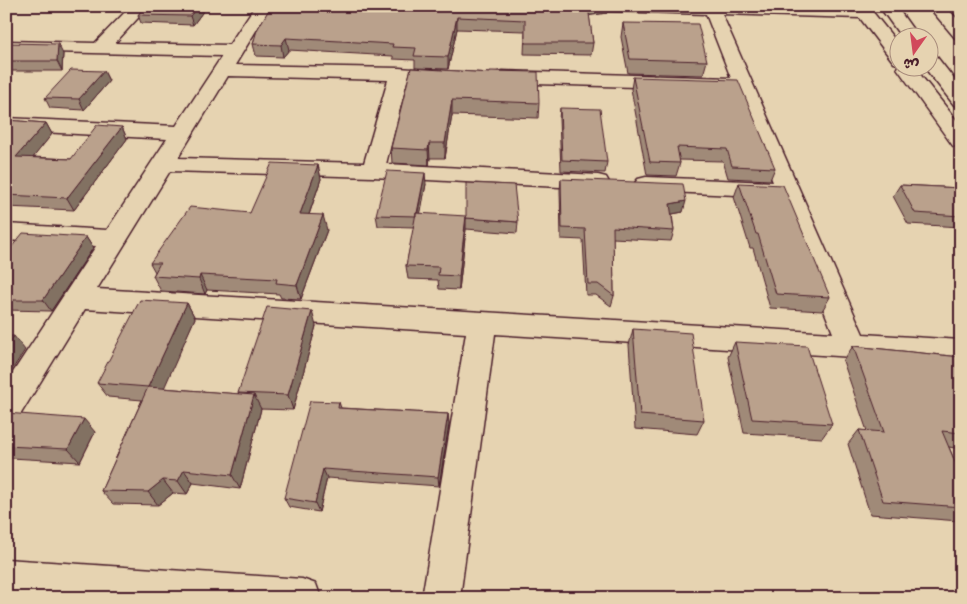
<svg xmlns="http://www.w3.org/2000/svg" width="967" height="604" viewBox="0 0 967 604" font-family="Pangolin,'Playpen Sans Arabic',sans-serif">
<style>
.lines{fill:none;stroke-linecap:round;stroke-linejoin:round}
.minor-casing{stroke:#4a1f2b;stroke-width:3}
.major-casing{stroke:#4a1f2b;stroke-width:3}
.minor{fill:#e6d3b1;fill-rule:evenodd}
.major{fill:#e6d3b1;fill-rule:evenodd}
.wall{fill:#a08a78;stroke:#4a1f2b}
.shaded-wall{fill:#827162;stroke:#4a1f2b}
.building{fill:#baa18c;stroke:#4a1f2b}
</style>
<rect width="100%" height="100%" fill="#e6d3b1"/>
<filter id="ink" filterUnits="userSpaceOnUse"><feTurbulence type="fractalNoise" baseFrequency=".02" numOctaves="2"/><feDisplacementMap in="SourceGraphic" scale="10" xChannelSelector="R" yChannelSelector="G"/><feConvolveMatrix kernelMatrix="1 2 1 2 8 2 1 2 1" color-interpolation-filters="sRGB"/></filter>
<g filter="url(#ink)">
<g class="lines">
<g class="minor-casing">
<path id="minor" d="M131,6H149L115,43L229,45L255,6H271L235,65L399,68L454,72L457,76L454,80L447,82L407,81L386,164L598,175L606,177L609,182L606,187L598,189L373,177L170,171L97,289L833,333L779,197L646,191L638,189L634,184L638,179L646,177L773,182L736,90L502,83L495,81L492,77L495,73L502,71L731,78L706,14L608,11L602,9L600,6H868L900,46V68H915L961,126V147L953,146L897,68L899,64L894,63L860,18L722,14L863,334L961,340V364L495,334L460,598H422L466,333L85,309L17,420L6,423V383L96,246L6,240V224L107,230L167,139L6,130V118L176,126L222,56L6,51V41L95,43ZM228,76L388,80L364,163L178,158Z
M6,559L302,579L316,584L321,598L6,597Z"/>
</g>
<g class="major-casing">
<path id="major" d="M879,6H896L919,38H902Z
M928,6H945L961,23V39L955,38Z
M930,55L937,57L961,88V107L954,105L925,68H930Z"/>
</g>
<use href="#minor" class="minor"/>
<use href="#major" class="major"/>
</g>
<path class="wall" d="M145,6H207L193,25L141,23L138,15Z
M271,6L607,13L589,15L593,43L591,55L524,54L525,31L457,29L448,69L415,68V60L393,59V56L289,50L283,57L256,56L253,44Z
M623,23L707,61L703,75L628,73L621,37Z
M6,43L63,54L62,71H6Z
M411,68L490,73L539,103L538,118L452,115L445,158H430L429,165L392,163L391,148Z
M104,71L109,81L84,110L50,108L45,98Z
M633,77L775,168L770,180L728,178L723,161L679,160L680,163L676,176L647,175L631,89Z
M560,108L607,162L605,173L561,171L559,119Z
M6,120L46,123L52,134L33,157L71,159L122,127L127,139L74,210L6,207Z
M318,165L321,179L309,215L327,230L301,299L281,298L279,294L207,290L205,294L161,291L153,276L155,272L150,263L250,213Z
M561,179L683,212L672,214L674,231L671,241L613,238L614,296L611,306L596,295H586L583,240L561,239L560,190Z
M739,183L830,297L822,311L770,308L753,248H750L734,197Z
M426,184L420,214L518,222L517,233L466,229L459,290L439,289L438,280L408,279L406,266L414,227L378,226L376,215Z
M900,185L961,188V227L908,224L893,196Z
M86,237L93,248L51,311L6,310V254Z
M187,303L195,318L163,388L238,394L316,326L293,410L260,409H261L240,489L193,483L187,494L173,493L158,505L113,504L101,491L142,400L108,397L97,383Z
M633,329L704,420L697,434L635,429L629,345Z
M735,342L832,424L822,438L744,433L728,357Z
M853,346L961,357V449L949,447L961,476V519L959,521L870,514L848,444L859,430L867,431L843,361Z
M339,402L341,408L448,414L449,424L439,486L327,478L319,512L289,507L284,498Z
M6,413L95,432L80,462L11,458L6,454Z"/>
<path class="shaded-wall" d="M198,6H207L193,25L190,16Z
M588,6H608L607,13L587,16Z
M457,17V29L448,69V57Z
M286,38L289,50L283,57L281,45Z
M58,44L63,54L62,71L57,61Z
M104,71L109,81L84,110L79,99Z
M452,100V115L445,158V143Z
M46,123L52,134L24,169L16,157Z
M122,127L127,139L74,210L67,198Z
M429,143L430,158L429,165L428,150Z
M318,165L321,179L304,229L300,214Z
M425,173L426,184L418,227L417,216Z
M686,201L683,212L667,215L670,204Z
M323,215L327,230L301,299L297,285Z
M466,216V229L459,290V276Z
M86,237L93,248L51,311L43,300Z
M200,275L207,290L205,294L199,279Z
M187,303L195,318L158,402L148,387Z
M312,311L316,326L293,410L288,395Z
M14,336L25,350L6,379V347Z
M254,395L261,409L240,489L232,475Z
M448,414L449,424L439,486L438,477Z
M84,419L95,432L80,462L68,449Z
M323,469L327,478L319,512L315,503Z
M184,470L193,483L187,494L178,481Z
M163,480L173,493L158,505L148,492Z"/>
<path class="building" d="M145,6H198L190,16L138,15Z
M271,6H588L593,43H525V20L457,17L448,57L414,56L416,48L392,47L393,44L286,38L281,45L253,44L257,30Z
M623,23L698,24L707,61L630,59Z
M6,43L58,44L57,61H6Z
M411,68L490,73V71L538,72L539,103L452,100L445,143H429L428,150L391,148Z
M71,70L104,71L79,99L45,98Z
M633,77L738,80L775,168L732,166L727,149L677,147L680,163L650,162Z
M560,108L600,109L607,162L562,160Z
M6,120L46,123L16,157L71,159L97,125L122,127L67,198L6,195Z
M272,163L318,165L300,214L323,215L297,285L276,283L277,279L200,275L199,279L153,276L160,263H150L190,207L250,213Z
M387,171L425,173L417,213H416V216L376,215Z
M561,179L683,184L686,201L670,204L674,231L613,227L614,296L598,284H588L585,229L562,228Z
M466,183L514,185L518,222L466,218Z
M739,183L783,185L830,297L776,294L758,234H756Z
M900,185L961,188V216L915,213Z
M416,213L466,216L459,276L438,275L439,267L406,266Z
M23,233L86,237L43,300H6V254Z
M140,300L187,303L148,387L97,383Z
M267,307L312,311L288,395L238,393Z
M633,329L691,333L704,420L640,415Z
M6,336H14L6,347Z
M735,342L807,346L832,424L752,419Z
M853,346L961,357V433L942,431L961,476V507L883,501L859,430L884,432Z
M148,387L254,395L232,475L184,470L178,481L163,480L148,492L101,491Z
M310,401L339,402L338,408L448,414L438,477L323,469L315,503L284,498Z
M6,413L84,419L68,449L6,446Z"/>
</g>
<rect width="967" height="604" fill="none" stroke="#e6d3b1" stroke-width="25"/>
<rect x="12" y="12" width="942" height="579" fill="none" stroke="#4a1f2b" stroke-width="2" filter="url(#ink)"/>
<g transform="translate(914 52) rotate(194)"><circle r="24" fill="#e6d3b1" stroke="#a88b7b"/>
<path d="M0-4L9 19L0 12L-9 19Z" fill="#d1495b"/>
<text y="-8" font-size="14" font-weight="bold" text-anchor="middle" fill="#4a1f2b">ش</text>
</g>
</svg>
